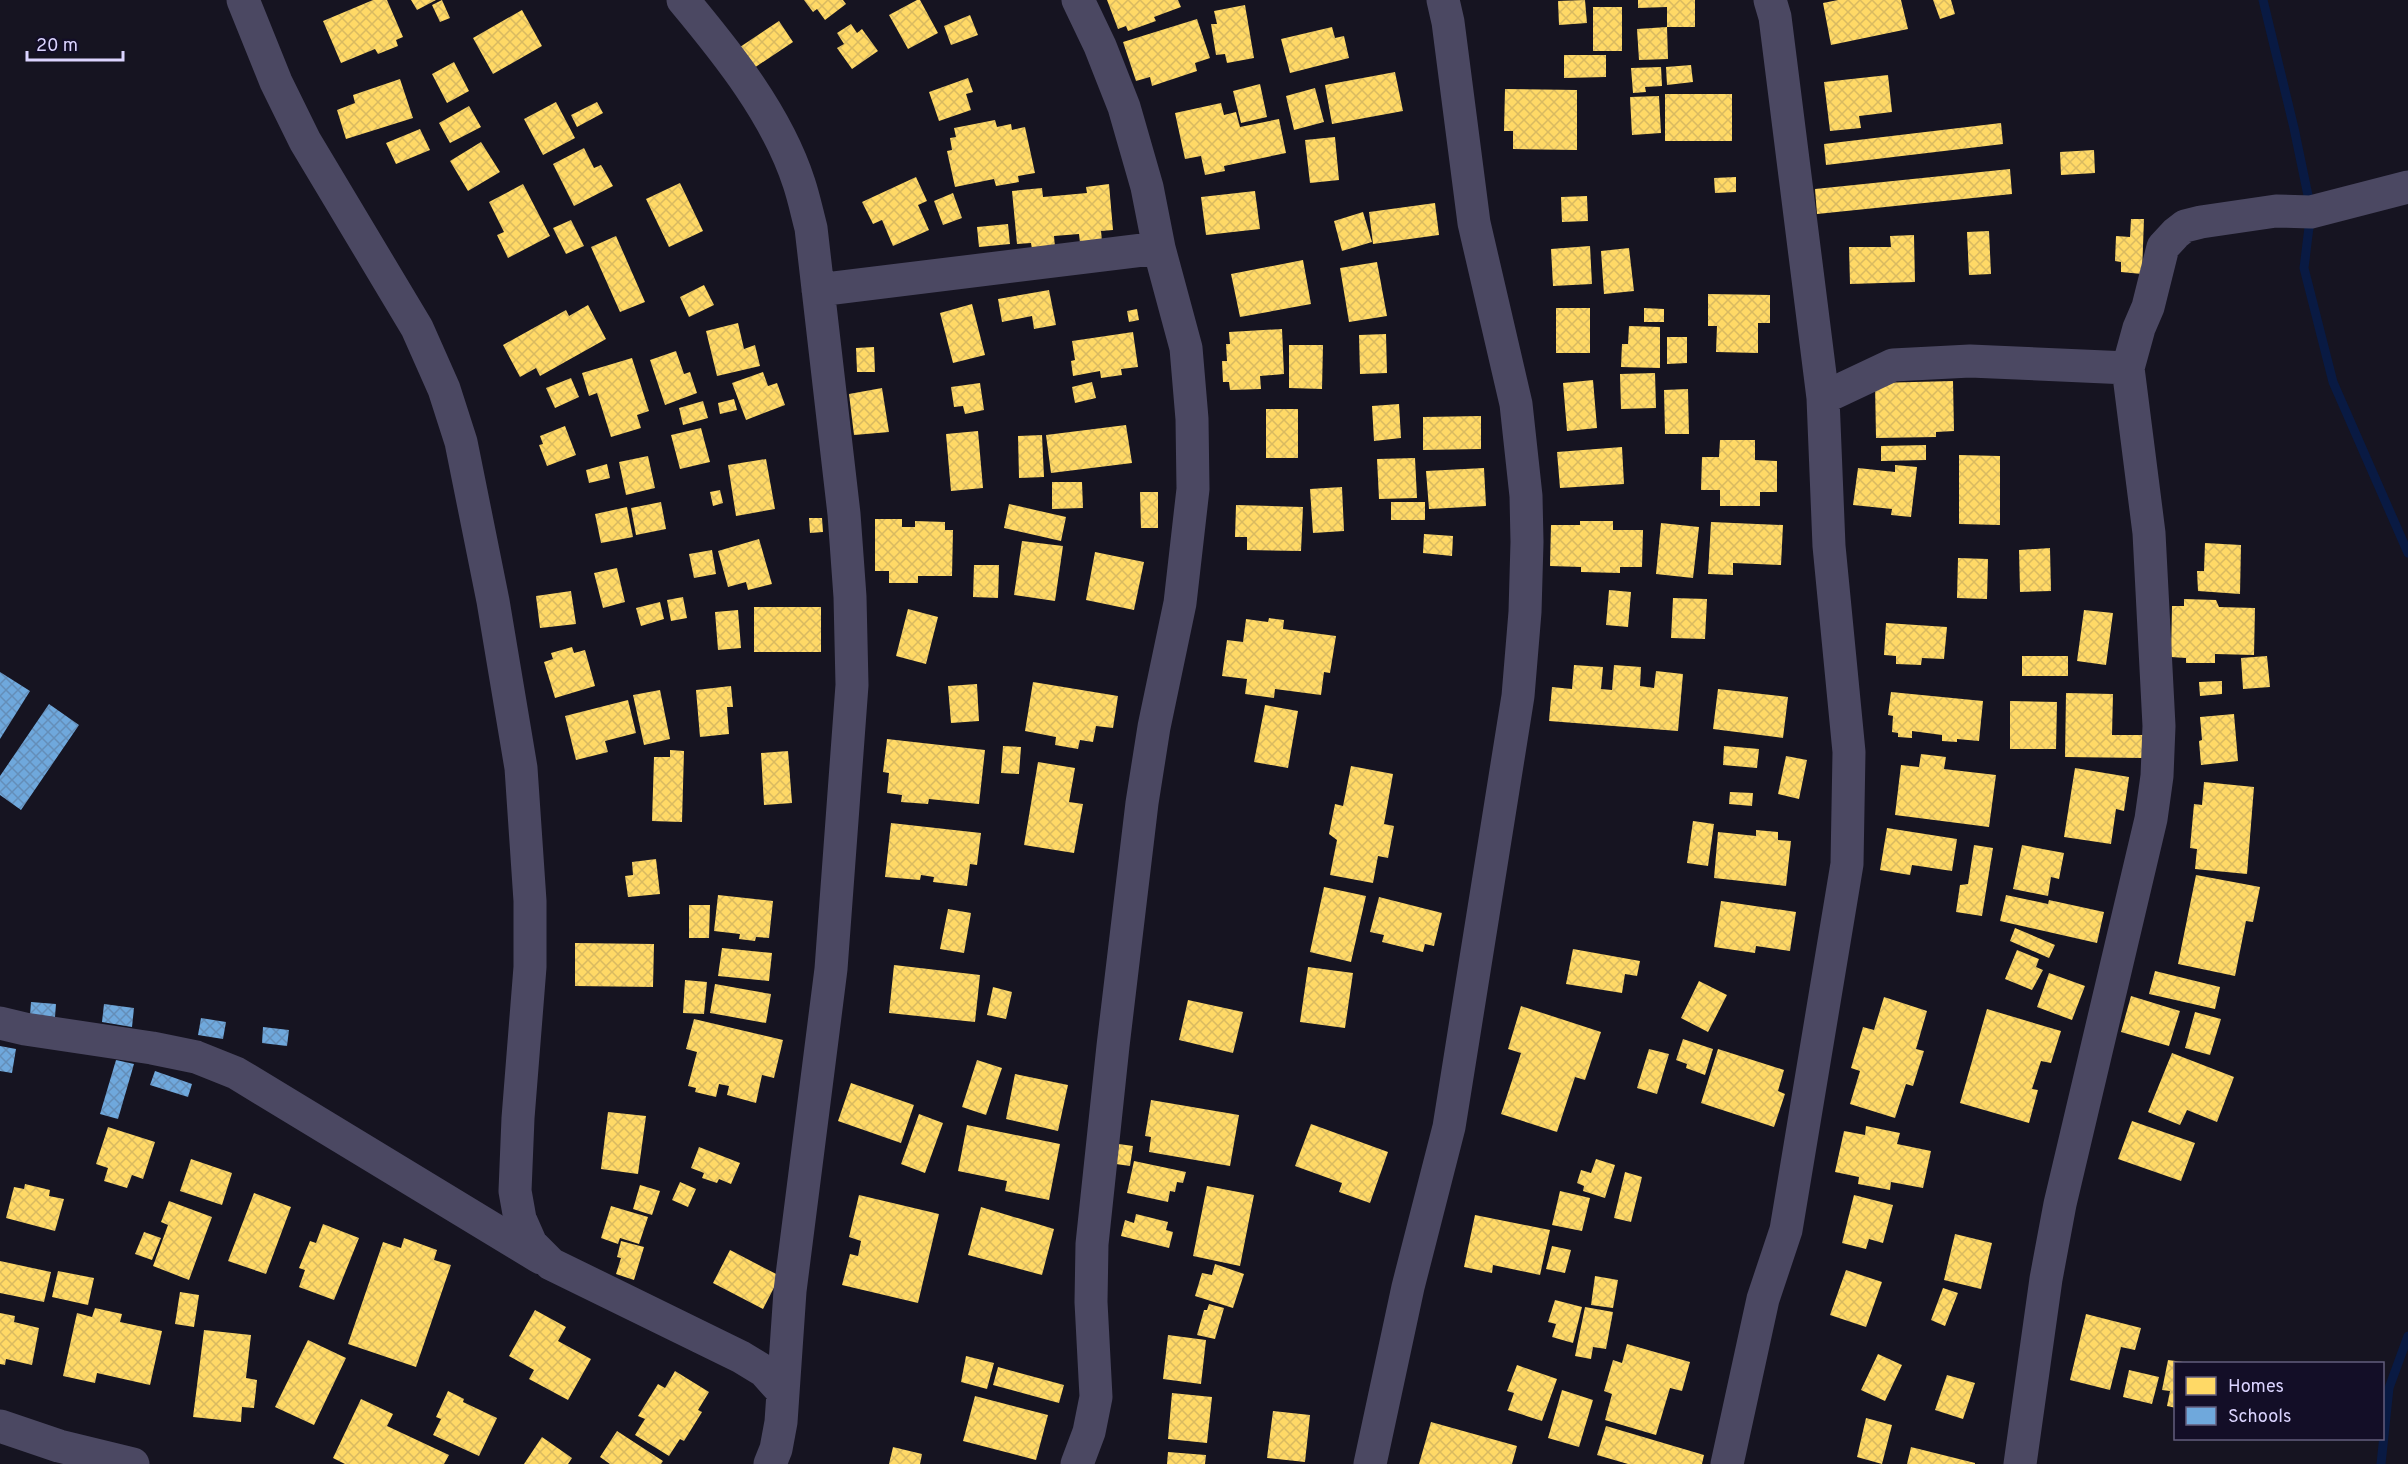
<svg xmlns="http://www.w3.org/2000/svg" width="2408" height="1464" viewBox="0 0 2408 1464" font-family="Overpass,sans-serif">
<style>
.homes{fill:url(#homes-cross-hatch)}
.schools{fill:url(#schools-cross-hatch)}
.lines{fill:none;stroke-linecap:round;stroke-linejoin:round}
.stream{stroke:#091a43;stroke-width:9}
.minor{stroke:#4b4862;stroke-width:33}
</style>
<defs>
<pattern id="homes-cross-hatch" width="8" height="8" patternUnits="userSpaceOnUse" patternTransform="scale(1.5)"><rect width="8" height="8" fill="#ffd966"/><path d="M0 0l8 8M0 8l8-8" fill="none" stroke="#d9ba61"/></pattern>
<pattern id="schools-cross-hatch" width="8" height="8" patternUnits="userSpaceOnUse" patternTransform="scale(1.5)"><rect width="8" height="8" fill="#6fa8dc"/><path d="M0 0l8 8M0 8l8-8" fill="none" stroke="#648eb8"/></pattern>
</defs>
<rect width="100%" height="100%" fill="#161421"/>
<path class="homes" d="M373,0H387L403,37L396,40L398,46L378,54L375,49L341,63L323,21Z
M411,0H436L417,10Z
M442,0L450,18L440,22L432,5Z
M804,0H843L846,4L825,20L817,9L813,12Z
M917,0H920L938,33L908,49L889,15Z
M1107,0H1178L1181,7L1154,17L1156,21L1128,31L1126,26L1118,29Z
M1585,0L1587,23L1559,25L1558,1Z
M1638,0H1695V27H1667V7L1638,8Z
M1838,0H1901L1908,29L1831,45L1823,3Z
M1933,0H1951L1955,14L1940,19Z
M1245,5L1254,58L1227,63L1225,54L1216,55L1211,24H1217L1214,11Z
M1593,7H1622V51H1593Z
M522,10L542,46L493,74L473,38Z
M970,15L978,35L951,45L944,26Z
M1197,19L1210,58L1195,63L1197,71L1152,86L1150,77L1136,81L1123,42Z
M779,21L793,42L754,68L740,47Z
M851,24L857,33L862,29L878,51L852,69L837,48L844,44L837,33Z
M1332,27L1335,38L1344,36L1349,58L1290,73L1281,39Z
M1667,27L1668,59L1639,60L1637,29Z
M1564,55H1606V77L1564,78Z
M454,62L469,91L447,103L432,74Z
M1691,65L1693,82L1667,85L1666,67Z
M1661,67L1662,86L1645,87L1646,92L1633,93L1631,68Z
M1395,72L1403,111L1332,124L1325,85Z
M1888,75L1892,112L1859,116L1861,128L1830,131L1824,82Z
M968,78L973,92L966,94L971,110L939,121L929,92Z
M400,79L413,118L346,139L337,110L355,103L353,95Z
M1260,84L1267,117L1241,123L1233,91Z
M1315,88L1324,122L1294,130L1286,96Z
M1505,89L1577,90V150L1513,149V131H1504Z
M1665,94H1732V141H1665Z
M1659,96L1661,133L1632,135L1630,97Z
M556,102L575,138L543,155L524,119Z
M597,102L603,113L577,127L571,115Z
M1221,103L1224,115L1236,112L1240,127L1279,119L1286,153L1224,166L1225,171L1205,175L1201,156L1185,159L1175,113Z
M469,106L481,127L450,143L439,123Z
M995,120L997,127L1011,124L1012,130L1025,127L1035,173L1018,176L1019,182L996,186L994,179L955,187L947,151L952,150L950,138L956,137L954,128Z
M2001,123L2003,144L1826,165L1824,144Z
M420,129L430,150L396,164L386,143Z
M1335,137L1339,180L1310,183L1305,140Z
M481,142L500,172L468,191L450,161Z
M584,148L594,168L601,165L613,186L574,206L553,164Z
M2094,150L2095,173L2061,175L2060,152Z
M2010,169L2012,194L1817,214L1815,189Z
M916,177L927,201L918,205L929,230L893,246L882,220L873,224L862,202Z
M1736,177V192L1715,193L1714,178Z
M680,183L703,231L669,247L646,199Z
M523,184L550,236L508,258L497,235L504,232L489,202Z
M1109,184L1113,230L1101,231L1102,241L1080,243L1079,234L1054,236L1055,247L1032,249L1031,243L1017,244L1012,191L1042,188L1043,197L1087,193L1086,187Z
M1255,191L1260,229L1206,235L1201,197Z
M953,193L962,218L943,225L934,201Z
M1587,196L1588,221L1562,222L1561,197Z
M1435,203L1439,235L1373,244L1369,212Z
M1363,212L1372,242L1342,251L1334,221Z
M2131,219H2144L2142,274L2121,272V262L2115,261L2116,236L2130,237Z
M571,220L584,246L566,254L553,228Z
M1008,224L1010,244L979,247L977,227Z
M1989,231L1991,274L1969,275L1967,232Z
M1914,235L1915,282L1850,284L1849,247H1891L1890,236Z
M616,236L645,302L620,312L591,247Z
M1590,246L1592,284L1553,286L1551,249Z
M1629,248L1634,291L1604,294L1601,251Z
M1303,260L1311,304L1240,317L1231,274Z
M1377,262L1387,316L1349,322L1340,268Z
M704,285L714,305L689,317L680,297Z
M1049,290L1056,325L1034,329L1032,316L1002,322L998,299Z
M1708,294L1770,295V323H1758V353L1716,352L1717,326H1708Z
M972,304L985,355L953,363L940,313Z
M588,305L606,339L540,376L536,368L520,377L503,345L566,310L569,316Z
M1556,308H1590V353H1556Z
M1644,308L1664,309V322H1644Z
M1137,309L1139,320L1129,322L1127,311Z
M738,323L744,349L755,345L760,366L717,376L706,331Z
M1629,326L1660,327V368L1621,367L1622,344H1628Z
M1282,329L1284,374L1260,376L1261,389L1230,390L1229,382H1223L1222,361H1227L1226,344H1230L1229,332Z
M1133,332L1138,367L1121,369L1122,375L1101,378L1100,371L1073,376L1071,361L1075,360L1072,341Z
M1386,334L1387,373L1360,374L1359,335Z
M1667,337H1687V363L1667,364Z
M1289,345H1323L1322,389L1289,388Z
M874,347L875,372H857L856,348Z
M676,351L684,374L690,372L697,393L665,405L650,360Z
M632,358L649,411L637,415L641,428L611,437L597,393L589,396L582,373Z
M763,372L768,386L777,383L785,405L746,420L732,383Z
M1655,373L1656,408L1621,409L1620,374Z
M571,378L579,397L555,408L546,388Z
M1593,380L1597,428L1567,431L1563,383Z
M1953,381L1954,431L1936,432V437L1876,438L1875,383Z
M1092,382L1096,398L1075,403L1072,387Z
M980,383L984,410L965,414L963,406L954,407L951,387Z
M882,388L889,432L854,435L849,394Z
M1688,389L1689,434H1665L1664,390Z
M734,399L737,410L720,414L718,403Z
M703,401L708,418L683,425L679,408Z
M1399,404L1401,438L1374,441L1372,406Z
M1266,409H1298V458H1266Z
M1481,416V449L1423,450V417Z
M1126,425L1132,463L1051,473L1046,435Z
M565,426L576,455L547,466L539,445L543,444L540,436Z
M701,428L710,462L680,469L671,435Z
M978,431L983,488L951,491L946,434Z
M1042,435L1044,477L1019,478L1018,436Z
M1720,440H1755V460L1777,461V492H1760V506H1720V490H1701L1702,457H1719Z
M1926,445V460L1881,461V446Z
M1622,447L1624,484L1560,488L1557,452Z
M1959,455L2000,456V525L1959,524Z
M648,456L655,488L626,495L619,462Z
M1415,458L1417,498L1379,499L1377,459Z
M766,459L775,509L736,516L728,465Z
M607,464L610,478L589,483L586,470Z
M1895,465L1917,467L1911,517L1891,515L1892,509L1853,505L1858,468L1895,472Z
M1484,468L1486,506L1429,509L1426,471Z
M1052,482H1082L1083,508L1052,509Z
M1342,487L1344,531L1313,533L1310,489Z
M720,490L723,503L713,506L710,492Z
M1140,492H1158V528H1141Z
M661,502L666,529L636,535L631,508Z
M1391,502H1425V520H1391Z
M1009,504L1066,517L1061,541L1004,528Z
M1236,505L1303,507L1301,551L1247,550V537H1235Z
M627,507L633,537L601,543L595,514Z
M809,518H822L823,532L810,533Z
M875,519H902V527H915V521L945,522V530H953L952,576H918V583H889V571H875Z
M1580,521H1613V530H1643L1642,567H1620V573L1581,572V567L1550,566L1551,525H1580Z
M1711,522L1783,525L1781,565L1733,563V575L1708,574Z
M1661,523L1699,527L1693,578L1656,574Z
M1424,534L1453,536L1452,556L1423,553Z
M759,539L772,584L748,590L746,582L728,587L718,551Z
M1022,541L1063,546L1055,601L1014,595Z
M2205,543L2241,545L2240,594L2198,591L2197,571H2204Z
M2050,548L2051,591L2020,592L2019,550Z
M712,550L716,574L694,578L689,554Z
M1095,552L1144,562L1134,610L1086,600Z
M1958,558L1988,559L1987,599L1957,598Z
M974,565H999L998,598L973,597Z
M617,568L625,602L603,608L594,573Z
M1609,590L1631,592L1628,627L1606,625Z
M571,591L576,624L540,628L536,596Z
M683,597L687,618L671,621L667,600Z
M1673,598L1707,599L1705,639L1671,638Z
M2184,599L2216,600L2219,607L2255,608L2254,655L2215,654V663H2186V658L2171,657L2172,606H2184Z
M660,602L664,619L641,626L636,608Z
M754,607H821V652H754Z
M908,609L938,617L926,664L896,656Z
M738,610L741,648L718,650L715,612Z
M2084,610L2113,613L2106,665L2077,661Z
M1269,618L1284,620L1283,629L1336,636L1330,673L1324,672L1321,695L1275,689L1274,698L1245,694L1247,679L1222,676L1227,640L1243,642L1246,619L1268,622Z
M1886,623L1947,627L1944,659L1922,658L1921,665L1896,664V656L1884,655Z
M572,647L574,653L585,650L595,686L555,698L544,662L553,659L551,653Z
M2022,656H2068V676H2022Z
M2267,656L2270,687L2243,689L2241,658Z
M1574,665L1603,667L1601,689L1612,690L1614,665L1641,667L1640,686L1654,688L1656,671L1683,674L1678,731L1549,721L1552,687L1572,689Z
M2222,681V694L2200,696L2199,682Z
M1033,682L1118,696L1113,728L1096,726L1093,742L1080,740L1078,749L1055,745L1056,737L1025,731Z
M977,684L979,721L951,723L948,686Z
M731,686L733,707H727L729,734L700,737L696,690Z
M1718,689L1788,697L1783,738L1713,729Z
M660,690L670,739L644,745L633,695Z
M1891,692L1983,701L1979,741L1957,739V742L1942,741V735L1912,731V738L1898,737V733L1892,732L1893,716L1888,715Z
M2066,693L2113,694L2112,735H2143L2142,758L2065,757Z
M628,700L636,733L605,741L608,752L576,760L565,716Z
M2010,701L2057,702L2056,749H2010Z
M1265,705L1298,711L1288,768L1254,762Z
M2234,714L2238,761L2201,765L2199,741L2202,740L2200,717Z
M887,739L985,750L979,804L929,799L928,804L901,802L902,795L887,793L889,773L883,772Z
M1003,746L1021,747L1019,774L1001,773Z
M1724,746L1759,749L1757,768L1723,765Z
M670,750L684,751L682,822L652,821L654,757H670Z
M788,751L792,803L764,805L761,753Z
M1921,754L1946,757L1944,769L1996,775L1989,827L1895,815L1901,765L1919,767Z
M1786,756L1807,760L1799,799L1778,794Z
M1038,762L1075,768L1069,802L1083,804L1074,853L1024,845Z
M1351,766L1393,774L1384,824L1394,826L1388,858L1378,856L1373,883L1330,875L1337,840L1329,834L1335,804L1343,806Z
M2075,768L2129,777L2124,811L2116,809L2111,844L2064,837Z
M2204,782L2254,787L2247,874L2195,869L2197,849L2190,848L2194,804L2202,805Z
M1730,792L1753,793L1752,806L1729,804Z
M1693,821L1714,824L1708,866L1687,863Z
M891,823L981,833L977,865L970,864L967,886L933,882L934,877L921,875L920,880L885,877Z
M1887,828L1957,839L1952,871L1912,865L1910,875L1880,870Z
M1756,830L1778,832V840L1791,841L1786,886L1714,878L1718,832L1756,836Z
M1974,845L1993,848L1982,916L1956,912L1960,885L1968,884Z
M2022,845L2064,853L2059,879L2051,877L2048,896L2013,889Z
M656,859L660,894L628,897L625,876L633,875L632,862Z
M2196,875L2260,887L2253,922L2246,921L2235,976L2178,964Z
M1324,887L1366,896L1351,962L1310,952Z
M718,895L773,901L769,938L756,937L755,941L739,939L740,934L714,931Z
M2006,895L2048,904L2049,900L2104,912L2097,943L2000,921Z
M1379,897L1442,913L1434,946L1425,944L1423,952L1382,942L1384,935L1370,932Z
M1721,901L1796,912L1790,951L1756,946L1755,953L1714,947Z
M689,905H710L709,938H689Z
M948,909L971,913L964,953L940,949Z
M2015,928L2055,945L2049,958L2010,941Z
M575,943L654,944L653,987L575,986Z
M722,948L772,953L769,981L718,976Z
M1573,949L1640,961L1637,976L1625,974L1622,993L1566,984Z
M2017,950L2039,959L2036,967L2043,970L2032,990L2005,979Z
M894,965L980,975L975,1022L889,1013Z
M1308,967L1353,973L1345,1028L1300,1022Z
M2155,971L2220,987L2215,1009L2149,994Z
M2049,973L2085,986L2072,1020L2037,1007Z
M685,980L707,982L704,1014L683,1013Z
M1699,981L1727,995L1708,1032L1681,1018Z
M715,984L771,994L766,1023L710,1013Z
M993,987L1012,992L1006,1019L987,1015Z
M2131,996L2180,1011L2169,1046L2121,1032Z
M1884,997L1927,1011L1916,1049L1924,1051L1913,1086L1906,1084L1895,1118L1850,1104L1860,1071L1851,1068L1863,1027L1874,1030Z
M1188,1000L1243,1012L1233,1053L1179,1040Z
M1521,1006L1601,1032L1585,1080L1575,1077L1557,1132L1501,1114L1521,1053L1508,1049Z
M1987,1009L2061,1031L2051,1063L2041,1061L2032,1089L2038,1090L2029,1123L1960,1103Z
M2195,1012L2221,1019L2210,1055L2185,1048Z
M694,1019L783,1040L774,1078L762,1075L756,1103L727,1095L729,1086L719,1084L716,1097L695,1092L696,1088L688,1086L697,1052L686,1049Z
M1683,1039L1713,1049L1705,1075L1686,1068L1687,1064L1676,1060Z
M1649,1049L1669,1054L1657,1094L1637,1088Z
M1718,1049L1784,1070L1778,1091L1785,1094L1774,1127L1701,1103Z
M2172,1053L2234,1077L2217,1122L2187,1110L2180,1125L2148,1112Z
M977,1060L1002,1068L986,1115L962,1107Z
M1015,1074L1068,1085L1058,1131L1006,1119Z
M851,1083L914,1105L901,1143L838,1121Z
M1151,1100L1239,1115L1230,1166L1149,1152L1151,1137L1145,1136Z
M608,1112L646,1116L638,1174L601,1169Z
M919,1114L943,1123L925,1173L901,1164Z
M2132,1121L2195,1143L2181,1181L2118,1159Z
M1311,1124L1388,1152L1370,1203L1339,1192L1342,1183L1295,1166Z
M967,1125L1060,1144L1049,1200L1005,1191L1007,1181L958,1171Z
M1866,1126L1900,1133L1897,1144L1931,1151L1923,1188L1891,1182L1890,1190L1858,1184L1859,1177L1835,1172L1844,1131L1865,1135Z
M108,1127L155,1142L143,1179L132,1175L127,1188L104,1181L108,1168L96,1164Z
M1119,1144L1133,1146L1130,1166L1116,1164Z
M699,1147L740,1163L731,1184L719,1179L717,1183L702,1178L704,1173L691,1168Z
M191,1159L232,1173L222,1205L180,1191Z
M1596,1159L1615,1165L1605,1198L1583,1191L1584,1186L1577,1183L1581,1170L1591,1173Z
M1134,1161L1186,1172L1183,1183L1177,1182L1175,1192L1170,1191L1168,1202L1127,1193Z
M1625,1172L1642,1177L1631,1222L1614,1218Z
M680,1182L696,1189L688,1207L672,1200Z
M25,1184L50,1190L49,1196L64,1199L55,1231L6,1218L14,1187L24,1189Z
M640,1185L660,1191L652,1215L633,1209Z
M1207,1186L1254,1195L1240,1266L1193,1256Z
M1560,1191L1590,1198L1582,1231L1552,1225Z
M254,1193L291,1207L266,1274L228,1261Z
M859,1195L939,1214L918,1303L842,1285L850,1254L858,1256L861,1241L849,1237Z
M1854,1195L1893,1205L1883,1243L1869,1239L1866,1249L1842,1243Z
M169,1201L212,1217L189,1280L153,1266L168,1225L161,1222Z
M611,1206L648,1217L639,1244L620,1238L618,1244L601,1238Z
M981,1207L1054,1229L1042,1275L968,1255Z
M1136,1214L1168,1222L1166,1230L1173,1232L1169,1248L1121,1236L1125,1220L1134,1223Z
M1475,1215L1550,1230L1540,1275L1493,1265L1492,1273L1464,1267Z
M323,1224L359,1238L334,1300L299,1287L305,1270L299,1268L310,1241L316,1243Z
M144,1232L161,1238L152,1260L135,1254Z
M1955,1234L1992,1243L1981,1289L1944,1280Z
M404,1238L437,1250L434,1260L451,1265L416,1367L348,1344L383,1242L401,1248Z
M621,1241L644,1247L634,1280L616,1274L621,1258L617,1257Z
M1552,1246L1571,1250L1565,1273L1546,1269Z
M730,1250L780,1276L763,1309L713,1283Z
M0,1261L51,1272L44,1302L0,1293Z
M1215,1264L1244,1274L1233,1308L1195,1296L1202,1273L1212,1275Z
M1846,1270L1882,1282L1866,1327L1830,1315Z
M58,1271L94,1278L88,1305L52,1297Z
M1595,1276L1618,1280L1613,1308L1591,1305Z
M1943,1288L1958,1293L1945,1326L1931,1320Z
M180,1292L199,1295L194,1327L175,1324Z
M1555,1300L1582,1307L1573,1343L1552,1337L1556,1324L1548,1322Z
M1209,1304L1224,1308L1215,1339L1197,1335L1204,1310H1207Z
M1585,1307L1613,1312L1606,1349L1593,1347L1591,1359L1575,1356Z
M95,1308L122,1314L120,1322L162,1331L150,1385L97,1373L95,1383L63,1376L77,1313L92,1317Z
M535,1310L566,1327L558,1341L591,1359L568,1400L529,1379L534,1370L509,1356Z
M0,1313L15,1316L14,1322L39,1328L32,1365L6,1359L5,1365L0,1364Z
M2086,1314L2141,1328L2135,1350L2121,1347L2110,1390L2070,1380Z
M204,1330L251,1335L246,1378L257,1380L254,1408L242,1407L241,1422L193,1417Z
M1168,1335L1206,1340L1201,1384L1163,1379Z
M308,1340L346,1358L314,1425L275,1407Z
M1627,1344L1690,1362L1682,1391L1670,1388L1656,1435L1605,1420L1612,1394L1604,1391L1613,1360L1622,1363Z
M1878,1354L1902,1365L1885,1401L1861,1390Z
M966,1356L994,1363L987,1389L961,1382Z
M2168,1360L2183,1362L2176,1364V1408L2167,1406L2170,1391L2162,1390Z
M1517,1365L1557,1379L1542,1421L1508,1410L1514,1393L1507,1391Z
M998,1367L1064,1385L1059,1403L993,1385Z
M2129,1370L2159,1377L2152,1404L2123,1397Z
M675,1371L709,1392L698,1410L702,1412L684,1441L680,1439L669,1456L635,1435L645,1419L638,1416L658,1384L665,1388Z
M1947,1375L1975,1383L1963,1419L1935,1410Z
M1562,1390L1593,1400L1579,1447L1548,1438Z
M448,1391L464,1399L463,1402L497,1418L479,1456L433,1435L441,1419L436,1417Z
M1172,1393L1212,1397L1207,1443L1168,1439Z
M975,1396L1048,1415L1036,1460L963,1441Z
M361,1399L393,1414L387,1426L449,1455L444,1464H345L333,1458Z
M1273,1411L1310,1415L1305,1462L1267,1458Z
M1866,1418L1892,1425L1882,1464L1857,1457Z
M1431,1422L1517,1446L1512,1464H1419Z
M1606,1426L1704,1455L1702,1464H1628L1597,1455Z
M617,1431L663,1461L661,1464H610L600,1457Z
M542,1437L572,1458L568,1464H524Z
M893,1447L922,1454L920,1464H889Z
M1911,1447L1975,1463V1464H1907Z
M1168,1452L1206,1455L1205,1464H1167Z"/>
<path class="schools" d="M0,672L30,691L0,739Z
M49,704L79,725L21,810L0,795V776Z
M31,1002L56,1004L55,1017L30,1016Z
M104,1004L134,1008L132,1027L102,1022Z
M201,1018L226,1022L223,1039L198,1035Z
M263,1027L289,1030L287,1046L262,1043Z
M0,1046L16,1049L12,1073L0,1071Z
M116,1060L134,1064L118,1119L100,1114Z
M155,1071L192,1084L188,1097L150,1085Z"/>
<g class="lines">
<path class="stream" d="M2263,0L2294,128L2310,205
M2310,219L2304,268L2333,382L2408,553
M2381,1464L2389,1388L2408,1336"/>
<path class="minor" d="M243,0L276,82L305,141L417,328L444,389L461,442L493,601L521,768L530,901V967L518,1118L515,1191L520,1219L531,1244L551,1264L741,1357L764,1371L782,1391
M683,0C728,54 777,115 799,183C804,198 807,213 811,228L844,514L850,597L852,685L831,969L790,1291L781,1422L776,1449L770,1464
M818,290L1159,248
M1823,398L1893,365L1970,361L2128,368
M0,1023L25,1029L152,1048L196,1057L236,1073L541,1258
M0,1426L59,1446L133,1464
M1077,1464L1089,1432L1096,1397L1091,1302L1092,1244L1113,1046L1142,803L1154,727L1180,603L1193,489L1192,419L1186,348L1159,248L1147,187L1124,107L1100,46L1078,0
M1370,1464L1408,1287L1449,1127L1518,696L1525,612L1527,542L1526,496L1516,404L1474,223L1448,22L1443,0
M1727,1464L1763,1299L1786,1230L1847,864L1849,752L1829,546L1823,398L1775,17L1770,0
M2020,1464L2046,1279L2060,1204L2151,819L2157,776L2159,726L2149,533L2128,368L2139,328L2148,307L2163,247L2176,233L2185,226L2201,222L2276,211L2311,212L2408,187"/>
</g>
<rect x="2174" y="1362" width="210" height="78" fill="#130e27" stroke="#635d7d" stroke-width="1.5"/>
<rect x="2186" y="1377" width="30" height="18" fill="#ffd966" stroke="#635d7d" stroke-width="1.5"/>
<text x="2228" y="1392" font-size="18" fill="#dbd4ff">Homes</text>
<rect x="2186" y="1407" width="30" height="18" fill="#6fa8dc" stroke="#635d7d" stroke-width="1.5"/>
<text x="2228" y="1422" font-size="18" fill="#dbd4ff">Schools</text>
<path d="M27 51v9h96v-9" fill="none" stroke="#dbd4ff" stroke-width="3"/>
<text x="36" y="51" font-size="18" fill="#dbd4ff" stroke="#130e27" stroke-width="4.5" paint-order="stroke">20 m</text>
</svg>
